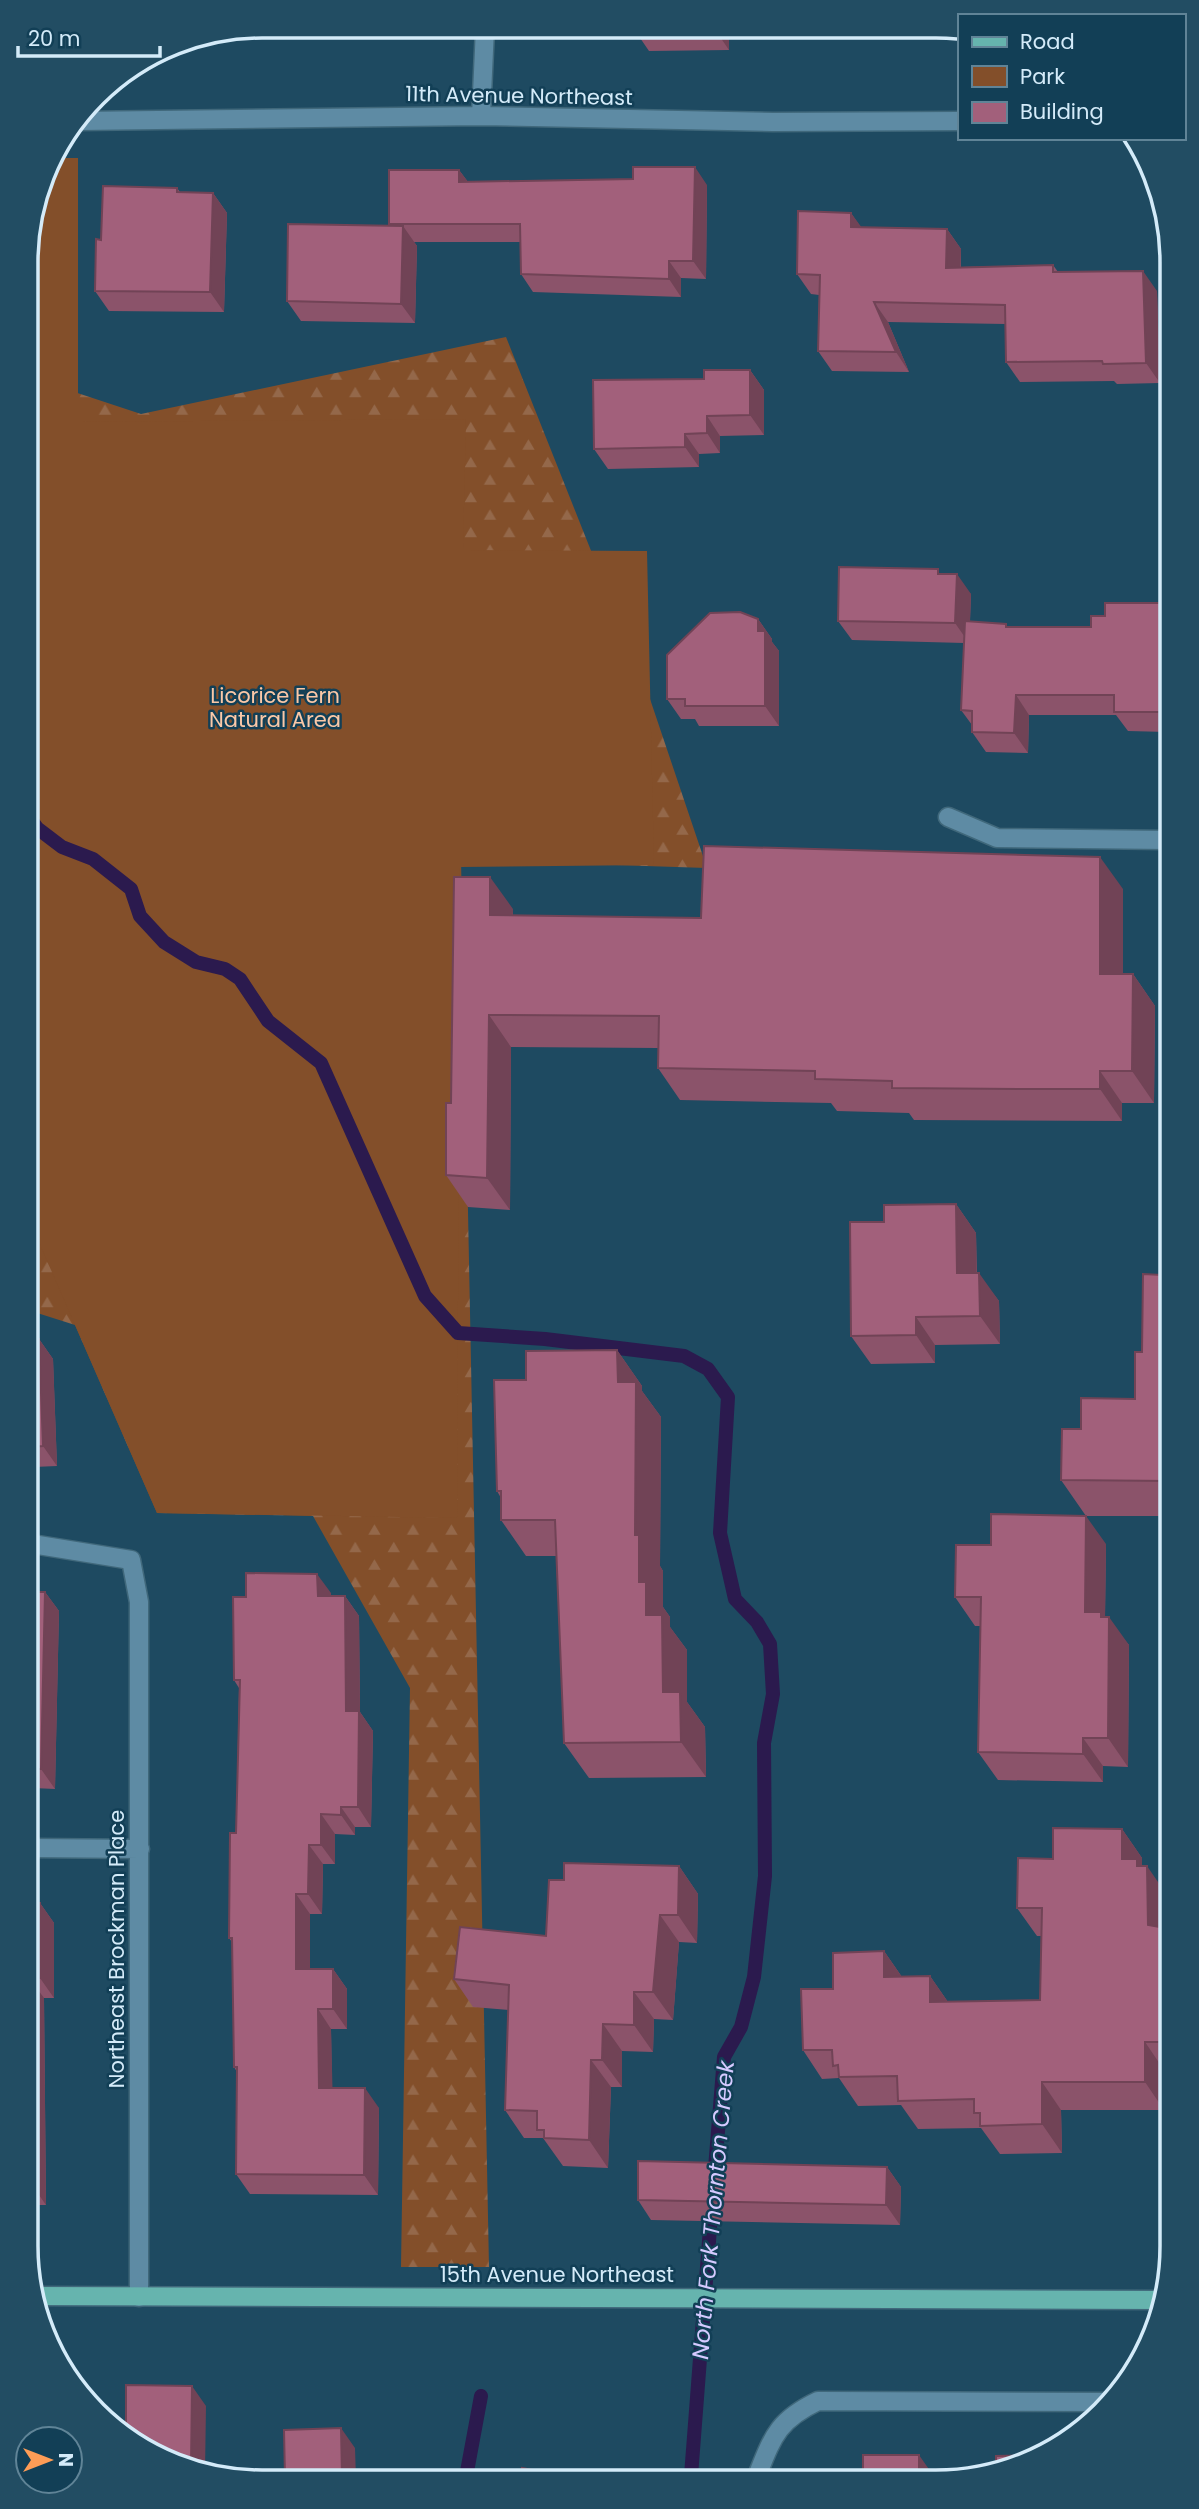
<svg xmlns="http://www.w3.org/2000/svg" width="1199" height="2509" viewBox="0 0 1199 2509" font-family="Poppins,sans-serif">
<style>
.forest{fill:url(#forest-firs)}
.park{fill:#834f2a}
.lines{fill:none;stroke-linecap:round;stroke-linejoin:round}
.stream{stroke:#2b1a4e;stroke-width:14}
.minor-casing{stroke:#40687b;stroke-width:21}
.major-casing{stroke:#40687b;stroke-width:21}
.minor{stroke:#5e8ba4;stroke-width:18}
.major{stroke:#66b4ae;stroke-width:18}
.wall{fill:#8b536a}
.shaded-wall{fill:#714356}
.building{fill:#a2607b;stroke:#714356;stroke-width:2}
.labels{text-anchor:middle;stroke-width:5;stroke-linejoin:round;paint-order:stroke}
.street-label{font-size:21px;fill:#d4ebf9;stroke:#123f56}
.park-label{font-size:21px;fill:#fbc8a7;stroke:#123f56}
.water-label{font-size:23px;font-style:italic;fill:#d5caff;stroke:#123f56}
.rim{fill:none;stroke:#d4ebf9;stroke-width:3.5}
</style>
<defs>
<pattern id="forest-firs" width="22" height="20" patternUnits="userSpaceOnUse" patternTransform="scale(1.75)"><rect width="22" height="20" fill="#834f2a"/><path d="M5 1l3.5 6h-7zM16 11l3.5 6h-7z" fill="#94684a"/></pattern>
</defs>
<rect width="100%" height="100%" fill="#1e4a61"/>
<path class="forest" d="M506,337L650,699L707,868L461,860L489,2267H401L410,1688L313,1516L157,1513L75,1325L31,1311L29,377L141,414Z"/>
<path class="park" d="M51,158H78V422L466,419L463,550L647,551L654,865L460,867L457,1518L157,1513L31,1224L28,232Z"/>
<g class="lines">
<path class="stream" d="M30,818L37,828L62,847L93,859L131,889L140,916L164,942L196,962L225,969L240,979L268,1021L321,1063L425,1296L458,1333L545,1339L684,1356L708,1369L728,1397L720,1533L735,1599L757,1622L770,1644L773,1694L764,1743L765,1876L754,1977L741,2027L724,2057L714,2181
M691,2476L712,2202
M466,2477L481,2396"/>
<g class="minor-casing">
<path id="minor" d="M481,116L485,28
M79,121L481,116L773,122L959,121
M948,817L997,838L1167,840
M32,1544L131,1560L139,1602V2297
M33,1848L140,1849
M757,2476C773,2436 778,2420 818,2401L1114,2402"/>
</g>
<g class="major-casing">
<path id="major" d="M34,2296L1163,2300"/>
</g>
<use href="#minor" class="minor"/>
<use href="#major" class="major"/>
</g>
<path class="wall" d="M263,26L367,27L368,31L248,29Z
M636,29H729V50L649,51L636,32Z
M459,170L468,182L707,185L706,279L681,278V297L533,292L521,274L520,242H414L417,246L415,323L301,321L287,301L390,226L389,224Z
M177,188L180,192L213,193L227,213L224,312L109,311L95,291L101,240Z
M851,213L861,228L947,229L961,249V267L1053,265L1058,272L1157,291L1160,383L1117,384L1114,381L1020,382L1006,362L1005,324L888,322L909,372L832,371L818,351L819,295L811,294L797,274Z
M750,370L764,390V435L720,436V453L699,454V467L608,469L594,449L704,379Z
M942,574L971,594L970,622L1008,627H1091L1105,616L1166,603L1167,732L1128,731L1116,715H1029L1028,753L986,752L972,732V725L961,710L964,643L852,640L838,621Z
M758,619L772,639V642L779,651V726H699L695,719H681L667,699Z
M1123,889V974H1133L1155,1006L1154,1103H1122V1121L914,1120L909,1113L837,1111L831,1103L680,1100L658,1068V1048L511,1047L510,1210L468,1207L446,1175L451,1103L513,909V915L701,918Z
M956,1204L976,1233L977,1273L999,1301L1000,1344L935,1345V1363L871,1364L851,1336L884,1222Z
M1168,1243L1169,1516H1086L1061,1480L1081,1429L1135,1399L1142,1352L1162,1275Z
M32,1339H39L53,1359L57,1466L34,1467L35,1500H32Z
M617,1350L642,1386V1391L661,1417L660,1566L663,1571V1607L670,1617V1627L687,1650V1702L705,1727L706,1777L589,1778L564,1743L556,1556H526L501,1520V1498L497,1491L526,1380Z
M1106,1544L1105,1617L1129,1645L1128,1767L1103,1766V1782L998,1780L978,1752L981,1626H975L955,1597L991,1545Z
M32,1592H45L59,1611L55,1789L33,1788Z
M331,1593V1596H345L359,1616L360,1712L373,1731L371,1827H355V1835L335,1834V1864H323L322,1914H310V1969H333L347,1989V2029H331L332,2088L379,2108L378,2195L250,2194L236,2174L237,2072L234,2067L232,1942L229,1938L236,1833L239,1688L234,1680L246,1597Z
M1122,1829L1142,1858V1866L1167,1895L1168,1928L1171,1929L1172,2070H1164V2110H1061L1062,2153L1000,2154L981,2128L918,2129L901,2105L858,2106L839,2078L822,2079L803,2050L833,1989L884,1951L902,1977L930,1976L948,2002L1040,2000L1041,1936H1037L1017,1908L1053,1859Z
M679,1866L698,1894L697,1943L679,1942L673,2020L654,2019L653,2052L622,2051V2087H611L608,2168L563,2166L543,2138H524L505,2110L509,2010L473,2007L454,1979L546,1936L564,1880Z
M33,1903H40L54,1923V1998H44L46,2205H34Z
M887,2167L901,2187L900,2225L651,2220L638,2200Z"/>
<path class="shaded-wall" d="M716,29H729V50L716,31Z
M695,167L707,185L706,279L693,261Z
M459,170L472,187L459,182Z
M213,193L227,213L224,312L210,292Z
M851,213L865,232L851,227Z
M403,226L417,246L415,323L401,304Z
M947,229L961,249L960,288L946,268Z
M669,261L681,278V297L669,279Z
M1143,271L1157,291L1160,383L1146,363Z
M874,302L888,322L909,372L896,352Z
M750,370L764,390V435L750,415Z
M707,416L720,436V453L707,433Z
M685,434L699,454V467L685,447Z
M957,574L971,594L969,643L955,623Z
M758,619L772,639V642L779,651V726L765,706L758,631Z
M1016,695L1029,715L1028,753L1014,733Z
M1100,857L1123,889V1006L1100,974Z
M490,877L513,909L512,947L490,915Z
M1133,974L1155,1006L1154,1103L1132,1071Z
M489,1015L511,1047L510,1210L487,1178Z
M1100,1071L1122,1103V1121L1100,1089Z
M956,1204L976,1233L977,1301L957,1273Z
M979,1273L999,1301L1000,1344L980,1316Z
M916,1317L935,1345V1363L916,1335Z
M39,1339L53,1359L57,1466L43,1446Z
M617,1350L642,1386V1391L661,1417L660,1566L663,1571V1607L670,1617V1627L687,1650V1702L705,1727L706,1777L681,1742L663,1692L639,1582L635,1535L618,1382Z
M32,1464L34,1467L35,1500L32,1496Z
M1086,1516L1106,1544L1105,1619L1109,1617L1129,1645L1128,1767L1108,1738L1085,1612Z
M317,1574L331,1593V1616L318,1596Z
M45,1592L59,1611L55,1789L41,1769Z
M345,1596L359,1616L360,1712L373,1731L371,1827L358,1807L346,1711Z
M1083,1738L1103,1766V1782L1083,1754Z
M341,1807L355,1827V1835L341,1815Z
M321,1814L335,1834V1864L321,1845Z
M1122,1829L1142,1858V1866H1147L1167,1895L1168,1953L1148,1925L1122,1859Z
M309,1845L323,1864L322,1914L308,1894Z
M679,1866L698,1894L697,1943L678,1915Z
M296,1894L310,1914V1989L296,1969Z
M40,1903L54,1923V1998L40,1978Z
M660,1915L679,1942L673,2020L653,1992Z
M884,1951L904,1980L884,1977Z
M333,1969L347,1989V2029L333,2009Z
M930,1976L950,2005L930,2002Z
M33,1983L44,1998L46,2205L34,2188Z
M634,1992L654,2019L653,2052L634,2025Z
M318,2009L331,2029L333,2108L319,2088Z
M603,2024L622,2051V2087L602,2060Z
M1145,2042L1164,2070V2110L1145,2082Z
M591,2060L611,2087L608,2168L589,2140Z
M1042,2082L1061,2110L1062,2153L1042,2124Z
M365,2088L379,2108L378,2195L364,2175Z
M887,2167L901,2187L900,2225L886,2205Z
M192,2386L206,2406L205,2472L191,2466Z
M341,2428L355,2448L356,2478H342Z
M919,2455L933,2475H919Z"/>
<path class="building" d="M636,29H716V31L636,32Z
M633,167H695L693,261H669V279L521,274L520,224H389V170H459V182L633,179Z
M103,186L177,188V192L213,193L210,292L95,291L96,239L101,240Z
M798,211L851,213V227L947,229L946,268L1053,265V272L1143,271L1146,363L1103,364L1102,361L1006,362L1005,305L874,302L896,352L818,351L820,275L797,274Z
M288,224L403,226L401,304L287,301Z
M704,370H750V415L707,416V433L685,434V447L594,449L593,380L704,379Z
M839,567L938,569V574H957L955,623L838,621Z
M1105,603H1166V712H1114V695H1016L1014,733L972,732V711L961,710L965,621L1006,624V627H1091V616H1105Z
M740,612L758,619V631H765V706H685V699H667V655L710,613Z
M704,846L1100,857V974H1133L1132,1071H1100V1089H1020L892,1088V1081L815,1079V1071L658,1068L659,1016L489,1015L487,1178L446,1175V1103H451L454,877H490V915L701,918Z
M956,1204L957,1273H979L980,1316L916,1317V1335L851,1336L850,1222H884V1205Z
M1162,1243H1168L1169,1481L1061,1480L1062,1429H1081V1398L1135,1399V1352H1142L1143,1274L1162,1275Z
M32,1339H39L43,1446L32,1447Z
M617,1350L618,1382H636L635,1535H639V1582H646V1615H662L663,1692H680L681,1742L564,1743L555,1520H501V1491H497L494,1380H526V1351Z
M991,1514L1086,1516L1085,1612H1101V1617H1109L1108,1738H1083V1754L978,1752L981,1597H955L956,1545H991Z
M246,1573L317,1574L318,1596H345L346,1711H359L358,1807H341V1815L321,1814V1845H309L308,1894H296V1969H333V2009H318L319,2088H365L364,2175L236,2174L237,2067H234L232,1938H229L230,1833H236L240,1680H234L233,1597H246Z
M32,1592H45L41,1769H33Z
M1053,1828L1122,1829V1859H1137V1866H1147L1148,1925L1171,1929V2042H1145V2082H1042V2124L980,2126V2113H974V2099L898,2101L897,2076L839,2077L838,2065L833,2066L832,2050H803L801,1989H833V1953L884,1951V1977L930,1976V2002L1040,2000L1042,1908H1017L1018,1858L1053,1859Z
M564,1863L679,1866L678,1915H660L653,1992H634V2025L603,2024L602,2060H591L589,2140L544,2138V2130H537V2111L505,2110L509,1985L454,1979L460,1927L546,1936L549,1880H564Z
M33,1903H40V1978H33Z
M638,2161L887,2167L886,2205L638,2200Z
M126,2385L192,2386L191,2466L126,2433Z
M341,2428L342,2478H285L284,2430Z
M863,2455H919V2475H863Z
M1040,2455L998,2475H996V2456Z
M522,2468L569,2477H521Z"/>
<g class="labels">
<g class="street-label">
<text transform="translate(519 96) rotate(1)" y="7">11th Avenue Northeast</text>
<text transform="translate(117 1949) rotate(-90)" y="7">Northeast Brockman Place</text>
<text x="557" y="2282">15th Avenue Northeast</text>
</g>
<g class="park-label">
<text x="275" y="703">Licorice Fern<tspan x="275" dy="24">Natural Area</tspan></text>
</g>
<g class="water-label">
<text transform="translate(713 2210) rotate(-85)" y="8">North Fork Thornton Creek</text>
</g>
</g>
<path d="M0 0H1199V2509H0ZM262 38H936A224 224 0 0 1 1160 262V2246A224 224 0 0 1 936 2470H262A224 224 0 0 1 38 2246V262A224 224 0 0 1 262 38Z" fill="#224d63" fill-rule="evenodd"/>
<path class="rim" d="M262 38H936A224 224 0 0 1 1160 262V2246A224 224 0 0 1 936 2470H262A224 224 0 0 1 38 2246V262A224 224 0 0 1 262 38Z"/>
<rect x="958" y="14" width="228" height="126" fill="#123f56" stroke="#608497" stroke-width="2"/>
<rect x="972" y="37" width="35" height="10" fill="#66b4ae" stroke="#608497" stroke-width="2"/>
<text x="1020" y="49" font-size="21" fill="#d4ebf9">Road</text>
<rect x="972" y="66" width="35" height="21" fill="#834f2a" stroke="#608497" stroke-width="2"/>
<text x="1020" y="84" font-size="21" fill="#d4ebf9">Park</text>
<rect x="972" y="102" width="35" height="21" fill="#a2607b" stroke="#608497" stroke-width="2"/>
<text x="1020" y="119" font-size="21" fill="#d4ebf9">Building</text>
<g transform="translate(49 2460) rotate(90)"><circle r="33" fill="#123f56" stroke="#608497" stroke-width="2"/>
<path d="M0-5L12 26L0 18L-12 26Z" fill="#fd9c56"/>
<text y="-10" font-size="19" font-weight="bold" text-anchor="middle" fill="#d4ebf9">N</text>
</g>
<path d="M18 46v10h142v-10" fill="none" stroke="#d4ebf9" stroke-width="3.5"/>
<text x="28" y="46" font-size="21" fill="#d4ebf9" stroke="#123f56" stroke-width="5" paint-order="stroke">20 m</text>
</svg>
